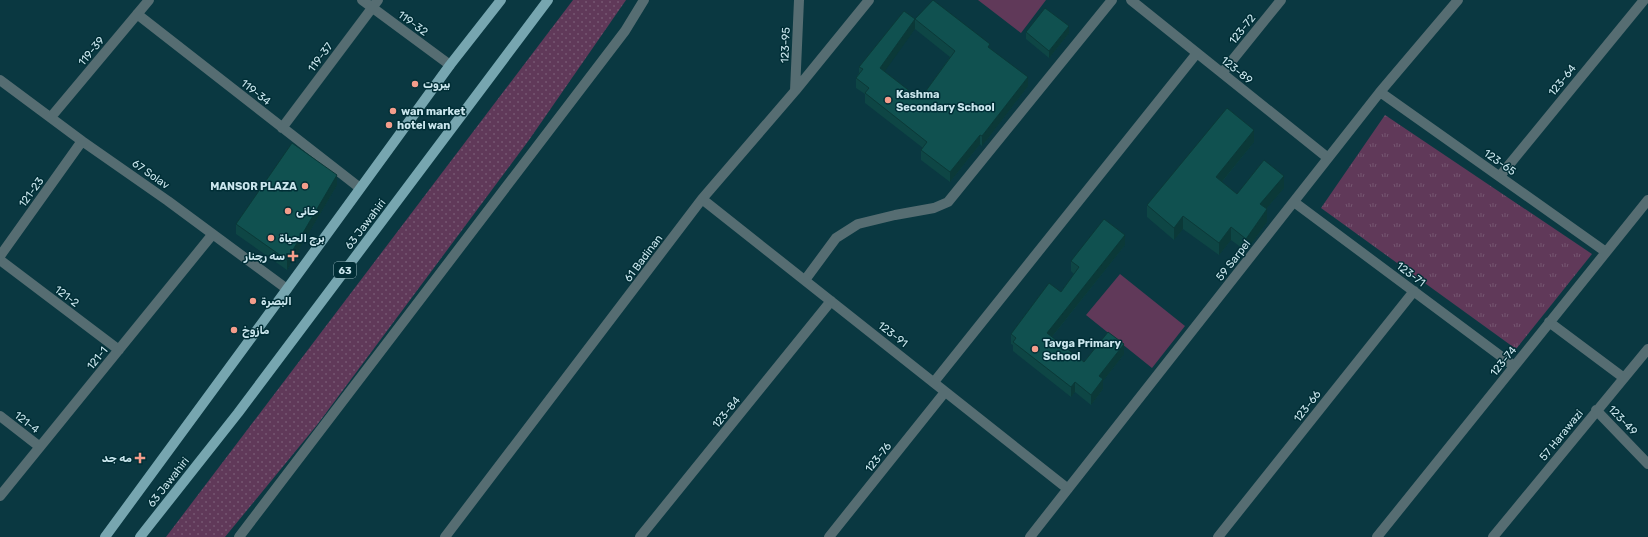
<svg xmlns="http://www.w3.org/2000/svg" width="1648" height="537" viewBox="0 0 1648 537" font-family="Rubik,Cairo,sans-serif">
<style>
.grass{fill:url(#grass-dots)}
.park{fill:url(#park-tufts)}
.pitch{fill:#603959}
.lines{fill:none;stroke-linecap:round;stroke-linejoin:round}
.minor{stroke:#566d72;stroke-width:10}
.major{stroke:#77a6b0;stroke-width:10}
.wall{fill:#0e4645;fill-rule:evenodd}
.shaded-wall{fill:#0b3938}
.building{fill:#105150;stroke:#0b3938;fill-rule:evenodd}
.poi-dot{fill:#f49d8b;stroke:#002e36;stroke-width:1.5}
.labels{text-anchor:middle;stroke-width:3;stroke-linejoin:round;paint-order:stroke}
.shield{fill:#002e36;stroke:#8dafb6;stroke-width:1}
.shield-label{font-size:10px;font-weight:bold;fill:#cae6ed}
.street-label{font-size:11px;fill:#cae6ed;stroke:#002e36}
.poi-label{font-size:11px;font-weight:bold;fill:#cae6ed;stroke:#002e36;text-anchor:start}
</style>
<defs>
<pattern id="grass-dots" width="8" height="8" patternUnits="userSpaceOnUse"><rect width="8" height="8" fill="#603959"/><path d="M2 2h.1M6 6h.1" fill="none" stroke="#755671" stroke-width="1.8" stroke-linecap="round"/></pattern>
<pattern id="park-tufts" width="24" height="20" patternUnits="userSpaceOnUse"><rect width="24" height="20" fill="#603959"/><path d="M3 7l-1-3M5 7V3M7 7l1-3M15 17l-1-3M17 17v-4M19 17l1-3" fill="none" stroke="#755671"/></pattern>
</defs>
<rect width="100%" height="100%" fill="#0a3841"/>
<path class="grass" d="M573,0H626L529,140L317,425L225,537H166Z"/>
<path class="park" d="M1385,115L1592,254L1516,349L1321,208Z"/>
<path class="pitch" d="M978,0H1046L1021,33Z
M1120,274L1185,326L1152,368L1086,315Z"/>
<g class="lines">
<path class="minor" d="M362,0L450,65
M1131,0L1328,158
M137,14L360,188
M1222,73L1281,0
M0,80L82,141L168,201L287,289
M795,91L799,0
M1380,92L1606,252
M51,117L149,0
M282,128L378,0
M1500,176L1644,0
M702,199L1068,489
M1294,202L1514,366
M0,256L82,141
M0,260L119,350
M805,280L836,238L858,224L895,215L934,208L948,202L1112,0
M1549,322L1624,378
M934,382L1197,53
M1596,410L1648,464
M0,416L40,447
M0,496L212,235
M239,537L625,31L644,0
M445,537L702,199L795,91L869,0
M640,537L831,301
M829,537L945,392
M1030,537L1380,92L1458,0
M1218,537L1414,291
M1377,537L1648,200
M1493,537L1648,349"/>
<path class="major" d="M105,537L287,289L450,65L501,0
M140,537L238,413L548,0"/>
</g>
<path class="wall" d="M915,19L990,48L1028,86L982,146L980,144L950,182L921,160V150L923,148L865,103V94L856,88V78L859,73V67ZM915,29L950,57L920,99L884,71Z
M1026,32L1069,33L1049,58L1026,39Z
M1254,142L1222,182L1237,194L1284,188L1266,209L1267,222L1246,251L1231,240L1219,255L1183,229L1174,240L1147,217V205Z
M337,185L287,270L236,234V224Z
M1125,245L1052,337L1084,362L1124,354L1103,381V389L1091,405L1075,392L1071,397L1013,351V345L1011,344V334L1061,292L1074,274L1071,271V261Z"/>
<path class="shaded-wall" d="M915,19V29L880,78V68Z
M1069,26V33L1049,58V51Z
M1028,77V86L982,146V136Z
M1254,130V142L1216,189V177Z
M980,135V144L950,182V172Z
M337,175V185L287,270V260Z
M1284,176V188L1260,216V204Z
M1267,209V222L1246,251V239Z
M1183,216V229L1174,240V228Z
M1231,227V240L1219,255V243Z
M1125,235V245L1047,343V333Z
M1124,344V354L1103,381V389L1091,405V395L1099,376Z
M1075,382V392L1071,397V387Z"/>
<path class="building" d="M933,0L990,44L988,47L1028,77L982,136L980,135L950,172L921,150L927,142L865,93L869,88L856,78L863,69L859,67L904,11L915,19ZM915,19L955,51L920,99L880,68Z
M1045,8L1069,26L1049,51L1026,32Z
M1227,108L1254,130L1216,177L1237,194L1264,160L1284,176L1260,204L1267,209L1246,239L1231,227L1219,243L1183,216L1174,228L1147,205Z
M292,143L337,175L287,260L236,224Z
M1104,219L1125,235L1047,333L1084,362L1108,332L1124,344L1099,376L1103,379L1091,395L1075,382L1071,387L1013,342L1016,338L1011,334L1049,283L1061,292L1079,267L1071,261Z"/>
<g class="poi-dot">
<circle cx="415" cy="84" r="4"/>
<circle cx="888" cy="100" r="4"/>
<circle cx="393" cy="111" r="4"/>
<circle cx="389" cy="125" r="4"/>
<circle cx="305" cy="186" r="4"/>
<circle cx="288" cy="211" r="4"/>
<circle cx="271" cy="238" r="4"/>
<path d="M291 250h4v4h4v4h-4v4h-4v-4h-4v-4h4z"/>
<circle cx="253" cy="301" r="4"/>
<circle cx="234" cy="330" r="4"/>
<circle cx="1035" cy="349" r="4"/>
<path d="M138 452h4v4h4v4h-4v4h-4v-4h-4v-4h4z"/>
</g>
<g class="labels">
<rect class="shield" x="334" y="262" width="22" height="16" rx="3"/>
<g class="shield-label">
<text x="345" y="274">63</text>
</g>
<g class="street-label">
<text transform="translate(413 23) rotate(36)" y="4">119-32</text>
<text transform="translate(1242 29) rotate(-51)" y="4">123-72</text>
<text transform="translate(785 45) rotate(-88)" y="4">123-95</text>
<text transform="translate(91 51) rotate(-50)" y="4">119-39</text>
<text transform="translate(320 57) rotate(-53)" y="4">119-37</text>
<text transform="translate(1237 70) rotate(39)" y="4">123-89</text>
<text transform="translate(1562 80) rotate(-51)" y="4">123-64</text>
<text transform="translate(256 92) rotate(38)" y="4">119-34</text>
<text transform="translate(1500 162) rotate(35)" y="4">123-65</text>
<text transform="translate(151 174) rotate(35)" y="4">67 Solav</text>
<text transform="translate(31 192) rotate(-54)" y="4">121-23</text>
<text transform="translate(365 224) rotate(-53)" y="4">63 Jawahiri</text>
<text transform="translate(643 258) rotate(-53)" y="4">61 Badinan</text>
<text transform="translate(1233 260) rotate(-52)" y="4">59 Sarpel</text>
<text transform="translate(1411 274) rotate(37)" y="4">123-71</text>
<text transform="translate(67 296) rotate(37)" y="4">121-2</text>
<text transform="translate(893 334) rotate(38)" y="4">123-91</text>
<text transform="translate(97 358) rotate(-51)" y="4">121-1</text>
<text transform="translate(1503 361) rotate(-51)" y="4">123-74</text>
<text transform="translate(1307 406) rotate(-52)" y="4">123-66</text>
<text transform="translate(726 412) rotate(-51)" y="4">123-84</text>
<text transform="translate(1623 420) rotate(46)" y="4">123-49</text>
<text transform="translate(27 422) rotate(38)" y="4">121-4</text>
<text transform="translate(1561 435) rotate(-51)" y="4">57 Harawazi</text>
<text transform="translate(878 457) rotate(-51)" y="4">123-76</text>
<text transform="translate(168 482) rotate(-52)" y="4">63 Jawahiri</text>
</g>
<g class="poi-label">
<text x="423" y="88">بیروت</text>
<text x="896" y="98">Kashma<tspan x="896" dy="13">Secondary School</tspan></text>
<text x="401" y="115">wan market</text>
<text x="397" y="129">hotel wan</text>
<text x="297" y="190" text-anchor="end">MANSOR PLAZA</text>
<text x="296" y="215">خانی</text>
<text x="279" y="242">برج الحياة</text>
<text x="285" y="260" text-anchor="end">سه رچنار</text>
<text x="261" y="305">البصرة</text>
<text x="242" y="334">مازوخ</text>
<text x="1043" y="347">Tavga Primary<tspan x="1043" dy="13">School</tspan></text>
<text x="132" y="462" text-anchor="end">مه جد</text>
</g>
</g>
</svg>
